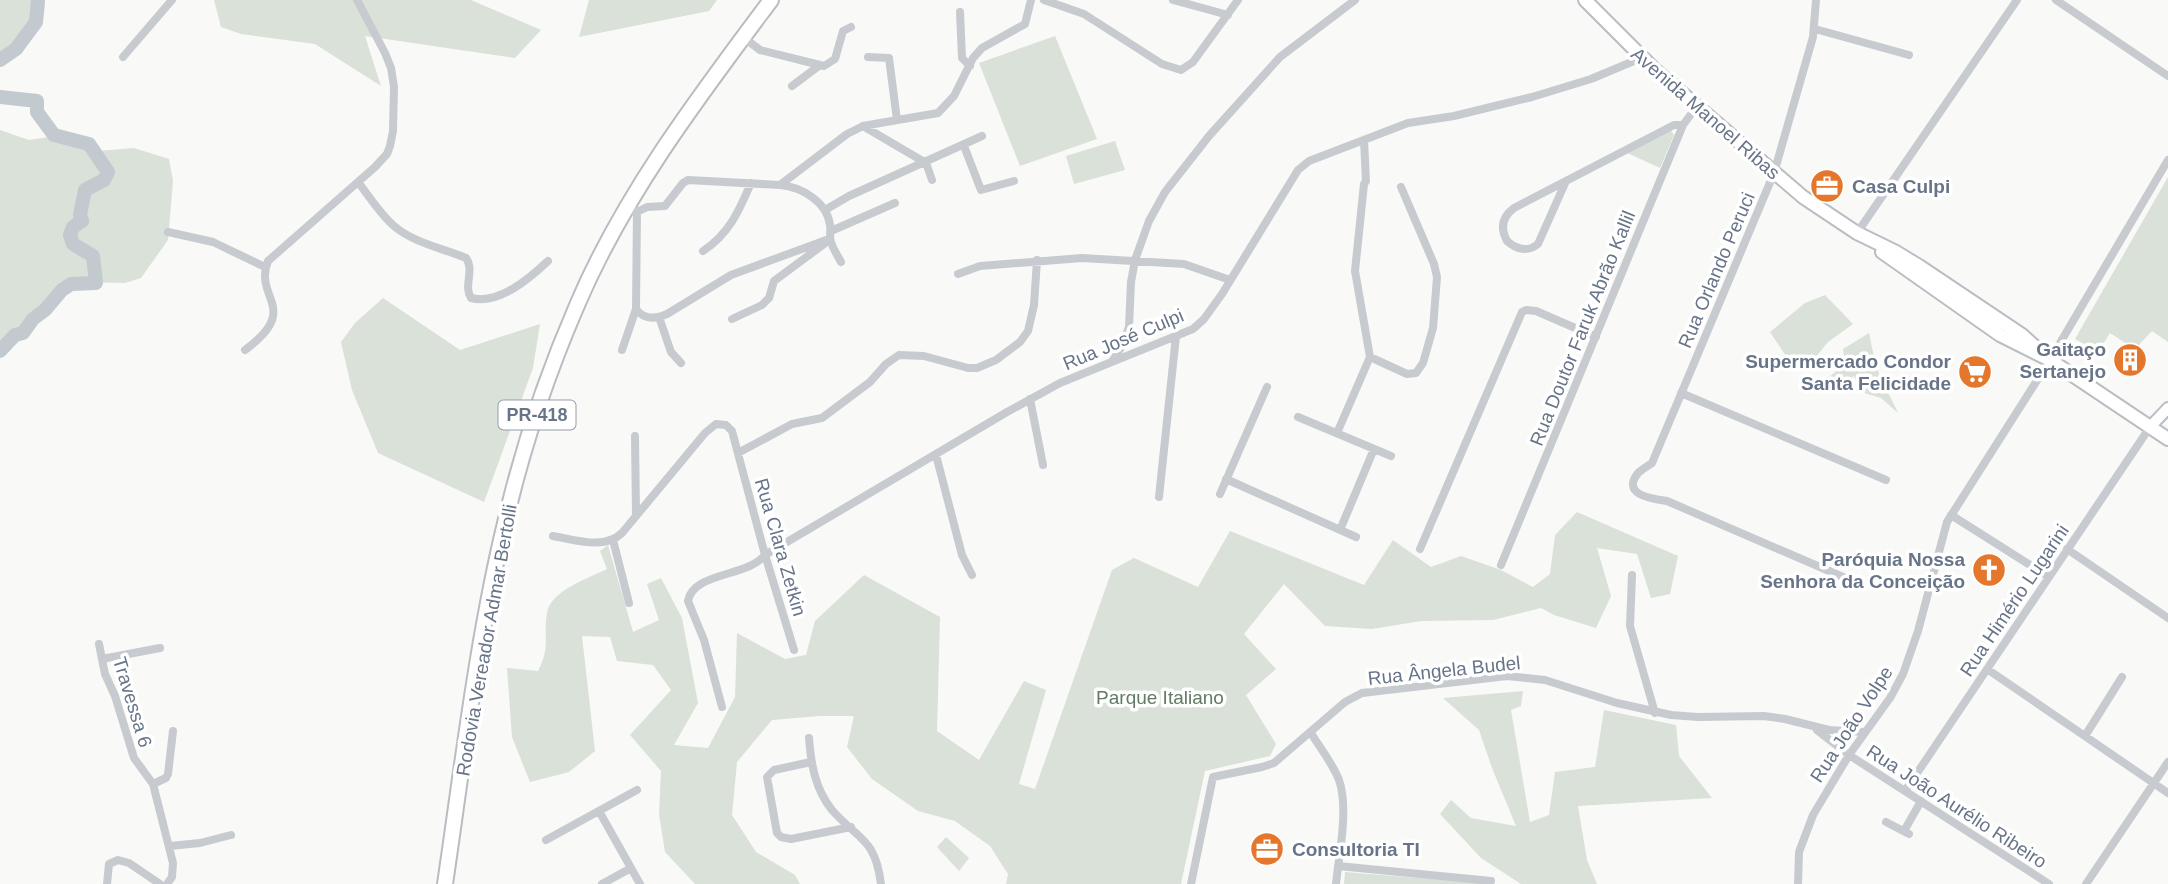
<svg xmlns="http://www.w3.org/2000/svg" width="2168" height="884" viewBox="0 0 2168 884" font-family="Helvetica,sans-serif">
<style>
.green{fill:#d9e1d8}
.lines{fill:none;stroke-linecap:round;stroke-linejoin:round}
.river{stroke:#c2c9cf;stroke-width:14}
.secondary-casing{stroke:#b9bdc3;stroke-width:14}
.primary-casing{stroke:#babdc2;stroke-width:16}
.highway-casing{stroke:#babcc0;stroke-width:18}
.street{stroke:#c7cace;stroke-width:8}
.secondary{stroke:#fff;stroke-width:10}
.primary{stroke:#fff;stroke-width:12}
.highway{stroke:#fff;stroke-width:14}
.labels{text-anchor:middle;stroke-width:7;stroke-linejoin:round;paint-order:stroke}
.shield{fill:#fff;stroke:#959eac;stroke-width:2}
.shield-label{font-size:18px;font-weight:bold;fill:#687488}
.street-label{font-size:19px;fill:#687488;stroke:#fff}
.poi-label{font-size:19px;font-weight:bold;fill:#687488;stroke:#fff;text-anchor:end}
.park-label{font-size:19px;fill:#637a63;stroke:#fff}
</style>
<rect width="100%" height="100%" fill="#f9f9f7"/>
<path class="green" d="M0,0H45L44,15L22,53L0,67Z
M214,0H471L541,30L515,58L365,36L381,86L315,44L241,34L221,27Z
M589,0H717L709,11L579,37Z
M1055,36L1097,139L1020,166L979,63Z
M1670,129L1674,135L1660,168L1625,152Z
M0,130L29,140L56,136L98,151L134,148L169,159L173,181L168,240L141,278L125,283L84,282L67,290L0,351Z
M1115,141L1125,170L1074,184L1066,156Z
M2168,177V342L2152,331L2135,349L2110,333L2098,352L2075,339Z
M1825,295L1853,324L1828,342L1806,369L1792,365L1770,332L1805,303Z
M383,298L460,350L540,324L533,368L484,502L378,453L352,390L341,342L355,323Z
M1869,333L1876,367L1898,413L1881,398L1861,392L1854,376L1837,389L1828,378L1845,364L1843,349Z
M1577,512L1678,556L1670,594L1651,598L1637,554L1597,548L1611,596L1596,628L1554,615L1541,608L1493,620L1421,621L1372,629L1325,626L1284,584L1244,634L1276,669L1246,695L1276,744L1270,756L1205,771L1181,884H1006L1008,874L990,846L955,821L918,811L872,779L847,747L854,716H819L772,720L737,762L732,815L756,852L795,875L800,884H695L665,852L659,814L661,771L630,735L671,690L653,665L617,661L610,637L582,636L595,751L569,772L530,782L512,737L507,668L538,671C551,646 543,638 547,613C550,591 589,578 607,569L600,551L608,545L633,632L659,620L647,584L661,578L682,618L698,703L674,745L708,748L735,697L737,633L785,659L806,655L815,621L864,575L940,617L937,731L979,760L1024,681L1046,690L1019,784L1035,789L1112,570L1134,558L1198,587L1230,531L1364,585L1393,540L1431,567L1461,556L1501,570L1533,587L1550,574L1555,535Z
M1523,691L1521,706L1511,710L1530,822L1549,815L1555,772L1595,767L1604,710L1676,725L1679,756L1712,798L1578,806L1587,860L1597,884H1521L1481,858L1440,814L1451,800L1471,818L1516,826L1492,768L1479,730L1443,698Z
M946,837L969,858L959,871L937,847Z
M1345,872L1492,884H1344Z"/>
<g class="lines">
<path class="river" d="M0,60L16,49L36,22L38,0
M0,97L37,101V112L54,135L89,144L108,172L104,180L85,190L80,215L82,221L73,227L70,235L73,244L93,256L96,283L71,284L62,290L45,310L33,319L23,333L15,335L0,351"/>
<g class="secondary-casing">
<path id="secondary" d="M2150,427L2168,408"/>
</g>
<g class="primary-casing">
<path id="primary" d="M1585,0L1655,70L1803,197L1857,233L1896,252L1919,266L2022,335L2050,360
M1882,252L2000,335L2050,360L2168,439"/>
</g>
<g class="highway-casing">
<path id="highway" d="M445,884C463,762 477,638 506,519C523,446 548,372 578,303C625,193 700,95 771,0"/>
</g>
<path class="street" d="M1044,0L1084,14L1162,64L1181,70L1193,62L1238,0
M1173,0L1228,15
M1816,0L1813,37L1774,173L1652,463C1648,466 1642,469 1638,473C1620,496 1655,499 1667,501L1850,580
M2056,0L2168,76
M960,12L962,58L970,66
M1815,29L1909,55
M743,37L760,50L824,66L835,59L843,31L851,27
M123,57L172,0
M868,57L889,58L897,120
M792,86L820,65
M863,126L926,163L932,180
M964,146L981,190L1014,181
M1566,181L1538,244C1528,252 1517,250 1507,241C1500,228 1502,217 1514,208L1674,125H1683
M358,182C369,196 380,214 394,226C414,243 442,248 466,258C475,271 463,285 471,298C499,305 530,278 548,261
M780,185C802,187 827,202 830,225C831,231 829,237 831,242C833,249 838,256 841,262
M628,208L637,212L647,207L665,206L683,183L688,180L780,185L847,134L863,126L938,113L954,96L973,58L982,48L1025,24L1031,0
M825,210L849,196L982,136
M637,212L636,309C644,320 656,319 667,314L731,275L829,239
M831,231L895,203
M168,232L213,242L265,267
M1857,233L2017,0
M703,251C729,234 739,211 751,183
M958,274L980,266L1082,258L1184,264L1230,280
M659,317L671,352L681,363
M732,319L762,305L769,298L774,281L824,244
M245,350C302,308 253,299 268,261L375,167L387,154L390,146L393,131L394,87L391,68L385,53L357,0
M622,350L636,309
M1370,357L1407,374L1416,373L1423,363L1433,328L1437,277L1434,264L1401,187
M1113,360L1122,346L1129,327L1131,282L1135,260L1149,221L1165,192L1209,136L1280,57L1355,0
M1681,393L1886,480
M1030,399L1043,465
M1298,417L1391,456
M1337,433L1370,357L1355,271L1364,184L1366,181L1364,140
M635,436L636,516
M738,453L792,424L822,418L870,382L886,364L899,355L924,356L968,368H977L996,360L1020,342L1028,331L1034,305L1037,260
M936,455L962,555L972,575
M1226,479L1356,537
M1220,494L1267,387
M1159,497L1176,336
M1951,515L2049,577
M1340,530L1374,449
M553,536C576,540 604,550 622,533L705,433L716,424L726,425L732,431L765,555L794,650
M613,540L629,603
M1420,549L1522,312L1526,310L1536,311L1596,337
M2067,549L2168,618
M1501,565L1683,125L1697,106
M1632,575L1630,626L1655,713
M99,644L105,674L115,696L134,758L153,784L173,863L172,877L167,884
M102,659L160,648
M1987,669L2168,793
M722,707L704,640L688,601C693,572 748,577 765,555L1007,412L1060,383L1193,329L1204,319L1222,294L1298,170L1309,161L1408,123L1454,116L1532,97L1591,79L1641,58
M1817,730L1849,755L2049,884
M1311,733C1320,748 1333,764 1339,780C1349,809 1339,854 1336,884
M2085,736L2122,677
M809,738C811,764 815,789 832,810C858,840 875,837 881,884
M811,762L774,770L767,777L777,833L781,837L791,839L851,827
M153,784L166,778L168,774L173,731
M1905,791L2150,427
M599,811L640,884
M1886,822L1909,834
M1904,831L1921,801
M546,840L637,790
M170,846L200,843L231,835
M1338,866L1491,881
M107,884L109,864L118,860L129,863L160,884
M602,884L631,868
M1191,884L1213,777L1262,767L1274,763L1345,702L1362,693L1507,676L1545,680L1617,703L1671,715L1698,717L1764,716L1785,719L1829,730L1864,732
M1798,884L1799,852L1813,815L1849,755L1890,698L1903,674L1918,631L1947,522L2050,360L2168,160
M2086,884L2168,762"/>
<use href="#secondary" class="secondary"/>
<use href="#primary" class="primary"/>
<use href="#highway" class="highway"/>
</g>
<defs>
<g id="office-disc" transform="scale(1.75)"><circle r="9.5" fill="#e4772c" stroke="#fff"/><path d="M-6-3h4V-5.5h4V-3h4V5H-6ZM-1-4.5V-3h2v-1.5ZM-6 0V1H6V0Z" fill="#fff"/></g>
<g id="building-disc" transform="scale(1.75)"><circle r="9.5" fill="#e4772c" stroke="#fff"/><path d="M-4-6H4V6H1V3H-1V6H-4ZM-2.5-4.3h1.7v1.8h-1.7ZM.8-4.3h1.7v1.8H.8ZM-2.5-1h1.7V.8h-1.7ZM.8-1h1.7V.8H.8Z" fill="#fff"/></g>
<g id="supermarket-disc" transform="scale(1.75)"><circle r="9.5" fill="#e4772c" stroke="#fff"/><path d="M-6-5.5h2.5l.6 2H6L4.5 2H-2.5L-4.4-4H-6ZM-1.5 3.2a1.3 1.3 0 1 0 .1 0ZM3 3.2a1.3 1.3 0 1 0 .1 0Z" fill="#fff"/></g>
<g id="church-disc" transform="scale(1.75)"><circle r="9.5" fill="#e4772c" stroke="#fff"/><path d="M-1.2-6h2.4v3.5h3.3v2.4h-3.3V6h-2.4V-.1h-3.3v-2.4h3.3Z" fill="#fff"/></g>
</defs>
<g fill-rule="evenodd">
<use href="#office-disc" x="1827" y="186"/>
<use href="#building-disc" x="2130" y="360"/>
<use href="#supermarket-disc" x="1975" y="372"/>
<use href="#church-disc" x="1989" y="570"/>
<use href="#office-disc" x="1267" y="849"/>
</g>
<g class="labels">
<rect class="shield" x="498.5" y="400.5" width="77" height="29" rx="5"/>
<g class="shield-label">
<text x="537" y="421">PR-418</text>
</g>
<g class="street-label">
<text transform="translate(1706 113) rotate(41)" y="7">Avenida Manoel Ribas</text>
<text transform="translate(1716 270) rotate(-67)" y="7">Rua Orlando Peruci</text>
<text transform="translate(1582 328) rotate(-68)" y="7">Rua Doutor Faruk Abrão Kallil</text>
<text transform="translate(1123 339) rotate(-23)" y="7">Rua José Culpi</text>
<text transform="translate(781 547) rotate(74)" y="7">Rua Clara Zetkin</text>
<text transform="translate(2014 600) rotate(-56)" y="7">Rua Himério Lugarini</text>
<text transform="translate(486 640) rotate(-80)" y="7">Rodovia Vereador Admar Bertolli</text>
<text transform="translate(1444 670) rotate(-6)" y="7">Rua Ângela Budel</text>
<text transform="translate(133 702) rotate(73)" y="7">Travessa 6</text>
<text transform="translate(1851 724) rotate(-57)" y="7">Rua João Volpe</text>
<text transform="translate(1957 806) rotate(33)" y="7">Rua João Aurélio Ribeiro</text>
</g>
<g class="poi-label">
<text x="1852" y="193" text-anchor="start">Casa Culpi</text>
<text x="2106" y="356">Gaitaço<tspan x="2106" dy="22">Sertanejo</tspan></text>
<text x="1951" y="368">Supermercado Condor<tspan x="1951" dy="22">Santa Felicidade</tspan></text>
<text x="1965" y="566">Paróquia Nossa<tspan x="1965" dy="22">Senhora da Conceição</tspan></text>
<text x="1292" y="856" text-anchor="start">Consultoria TI</text>
</g>
<g class="park-label">
<text x="1160" y="704">Parque Italiano</text>
</g>
</g>
</svg>
